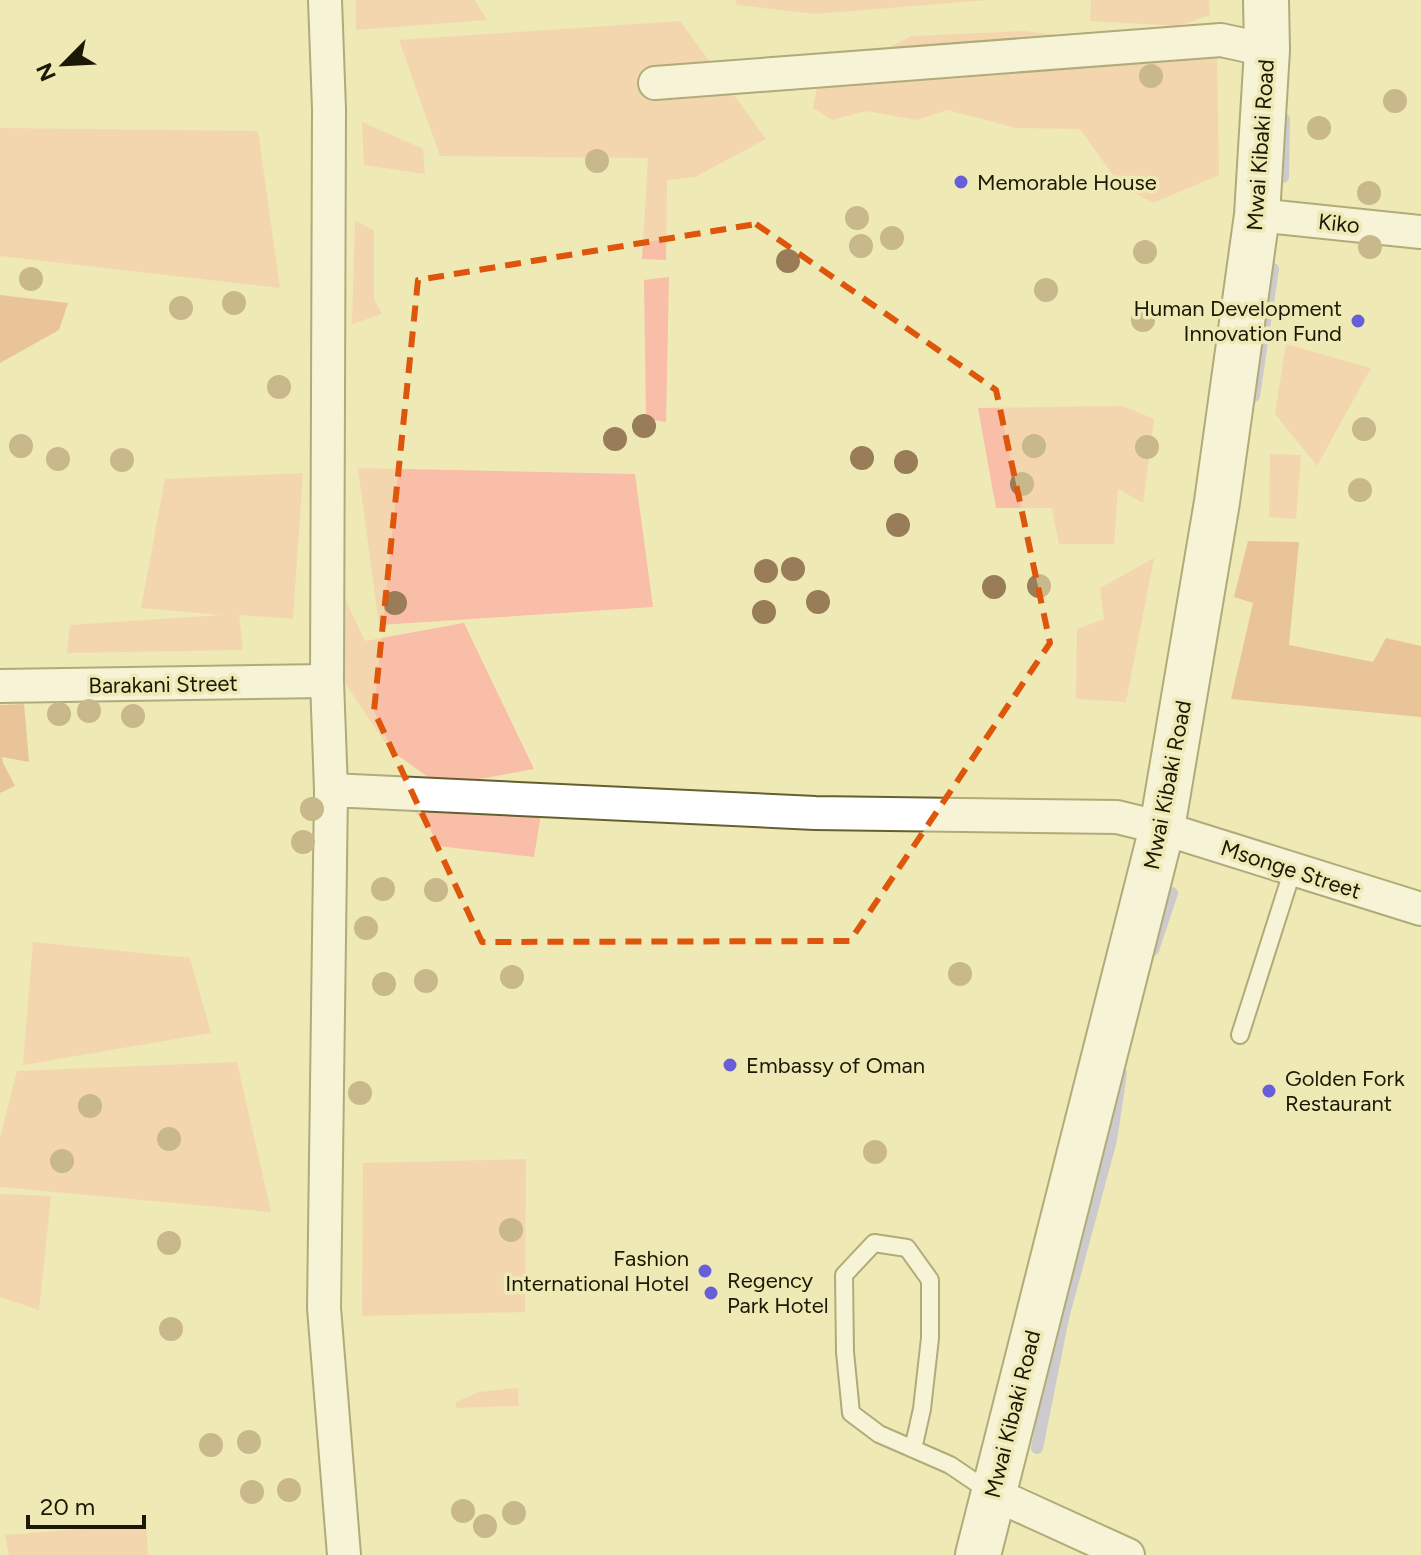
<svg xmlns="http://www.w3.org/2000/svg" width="1421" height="1555" viewBox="0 0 1421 1555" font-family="Figtree,sans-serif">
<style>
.green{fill:#f9bea7}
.forest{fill:#e59879}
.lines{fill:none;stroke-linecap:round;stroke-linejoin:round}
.stream{stroke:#a2a4eb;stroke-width:12}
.lane-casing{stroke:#656030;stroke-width:20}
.street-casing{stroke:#656030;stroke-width:36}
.primary-casing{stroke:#656030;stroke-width:48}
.lane{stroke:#fff;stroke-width:16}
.street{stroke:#fff;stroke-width:32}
.primary{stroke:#fff;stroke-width:44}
.tree{fill:#997c58}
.marked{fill:none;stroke:#de560c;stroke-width:6;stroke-dasharray:16 10;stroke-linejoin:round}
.poi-dot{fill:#685ed7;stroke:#efe9b5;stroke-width:3}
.labels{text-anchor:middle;stroke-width:7;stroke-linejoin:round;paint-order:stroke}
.street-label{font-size:22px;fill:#1b1905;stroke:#efe9b5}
.poi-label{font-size:22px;fill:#1b1905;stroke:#efe9b5;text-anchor:start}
</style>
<rect width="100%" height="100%" fill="#efe9b5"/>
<path class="green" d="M356,0H475L487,20L356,30Z
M735,0H987L815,14L737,5Z
M1091,0H1209L1210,15L1178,26L1090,21Z
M680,21L766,139L695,177L667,180L666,260L642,259L648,158L440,156L399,40Z
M1023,31L1081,38L1176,37L1217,59L1219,175L1153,203L1120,185L1080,129L1016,128L947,110L917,120L866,111L832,120L813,108L818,83L912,36Z
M362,122L423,149L425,174L364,165Z
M0,128L258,131L280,288L0,256Z
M355,221L374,230V299L382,314L352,324Z
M669,277L666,422L646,419L644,280Z
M1286,344L1371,368L1317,466L1275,414Z
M1123,406L1154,419L1143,503L1118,489L1114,544H1059L1052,508H996L978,408Z
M1270,454L1301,455L1296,519L1269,517Z
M358,468L635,474L653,607L379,625Z
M303,473L293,619L239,615L243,650L67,653L70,625L222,615L141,608L165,479Z
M1154,558L1126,702L1076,699L1077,629L1104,619L1100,588Z
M338,584L365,641L464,623L534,769L441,786L390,750L341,677Z
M411,808H542L534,857L438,846L430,829Z
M33,942L190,958L211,1033L23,1065Z
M237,1062L271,1212L0,1187V1138L17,1071Z
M526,1159L525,1312L362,1316L363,1163Z
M0,1194L51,1196L39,1310L0,1297Z
M518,1388L519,1406L456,1408V1402L479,1392Z
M146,1524L148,1555H9L5,1535Z"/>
<path class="forest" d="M0,295L68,303L59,330L0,363Z
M1248,541L1299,542L1289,645L1373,662L1386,638L1421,646V717L1231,699L1253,603L1234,597Z
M24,704L29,762L2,757L3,763L15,786L0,793V705Z"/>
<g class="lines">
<path class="stream" d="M1283,177L1284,119
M1254,396L1273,269
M1153,950L1172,893
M1037,1448L1063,1318L1111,1140L1121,1073"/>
<g class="lane-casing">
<path id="lane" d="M1240,1035L1293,869
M913,1449L922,1409L930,1338V1280L907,1248L874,1243L844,1275L845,1352L851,1413L879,1434L950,1465L990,1492"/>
</g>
<g class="street-casing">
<path id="street" d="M325,0L329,109L327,681L331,790L324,1308L344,1555
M655,83L1221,40L1267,50
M1257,215L1421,232
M0,686L327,681
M331,790L815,813L1117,817L1162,828L1421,909
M992,1493L1128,1555"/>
</g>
<g class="primary-casing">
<path id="primary" d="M978,1555L1162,828L1217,502L1257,215L1267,50L1266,0"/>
</g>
<use href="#lane" class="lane"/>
<use href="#street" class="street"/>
<use href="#primary" class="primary"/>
</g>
<g class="tree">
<circle cx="1151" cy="76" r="12"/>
<circle cx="1395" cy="101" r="12"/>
<circle cx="1319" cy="128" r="12"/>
<circle cx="597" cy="161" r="12"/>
<circle cx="1369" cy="193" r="12"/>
<circle cx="857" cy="218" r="12"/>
<circle cx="892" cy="238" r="12"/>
<circle cx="861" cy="246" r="12"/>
<circle cx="1370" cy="247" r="12"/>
<circle cx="1145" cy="252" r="12"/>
<circle cx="788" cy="261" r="12"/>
<circle cx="31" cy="279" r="12"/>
<circle cx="1046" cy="290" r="12"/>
<circle cx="234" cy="303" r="12"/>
<circle cx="181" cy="308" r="12"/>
<circle cx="1143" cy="320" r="12"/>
<circle cx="279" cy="387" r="12"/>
<circle cx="644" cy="426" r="12"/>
<circle cx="1364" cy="429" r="12"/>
<circle cx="615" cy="439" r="12"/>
<circle cx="21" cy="446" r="12"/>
<circle cx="1034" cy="446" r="12"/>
<circle cx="1147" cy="447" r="12"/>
<circle cx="862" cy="458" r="12"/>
<circle cx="58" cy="459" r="12"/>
<circle cx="122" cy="460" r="12"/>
<circle cx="906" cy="462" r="12"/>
<circle cx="1022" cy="484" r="12"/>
<circle cx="1360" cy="490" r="12"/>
<circle cx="898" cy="525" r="12"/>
<circle cx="793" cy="569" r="12"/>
<circle cx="766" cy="571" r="12"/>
<circle cx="1039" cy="586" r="12"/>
<circle cx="994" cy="587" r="12"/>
<circle cx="818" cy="602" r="12"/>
<circle cx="395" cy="603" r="12"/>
<circle cx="764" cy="612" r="12"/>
<circle cx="89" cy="711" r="12"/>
<circle cx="59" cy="714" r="12"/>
<circle cx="133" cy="716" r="12"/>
<circle cx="312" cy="809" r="12"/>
<circle cx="303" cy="842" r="12"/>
<circle cx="383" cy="889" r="12"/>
<circle cx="436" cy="890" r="12"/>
<circle cx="366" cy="928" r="12"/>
<circle cx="960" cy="974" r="12"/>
<circle cx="512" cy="977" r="12"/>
<circle cx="426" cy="981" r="12"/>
<circle cx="384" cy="984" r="12"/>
<circle cx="360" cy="1093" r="12"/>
<circle cx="90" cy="1106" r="12"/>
<circle cx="169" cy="1139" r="12"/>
<circle cx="875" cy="1152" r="12"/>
<circle cx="62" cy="1161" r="12"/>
<circle cx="511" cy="1230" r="12"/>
<circle cx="169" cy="1243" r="12"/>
<circle cx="171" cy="1329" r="12"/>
<circle cx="249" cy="1442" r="12"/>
<circle cx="211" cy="1445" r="12"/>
<circle cx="289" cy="1490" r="12"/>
<circle cx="252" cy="1492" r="12"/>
<circle cx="463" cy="1511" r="12"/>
<circle cx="514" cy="1513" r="12"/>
<circle cx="485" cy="1526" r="12"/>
</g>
<path d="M0 0H1421V1555H0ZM756,224L996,390L1050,643L850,941L482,942L374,711L418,280Z" fill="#efe9b5" fill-opacity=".55" fill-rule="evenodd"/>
<path class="marked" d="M756,224L996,390L1050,643L850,941L482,942L374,711L418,280Z"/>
<g class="poi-dot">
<circle cx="961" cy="182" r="8"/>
<circle cx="1358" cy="321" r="8"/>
<circle cx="730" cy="1065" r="8"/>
<circle cx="1269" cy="1091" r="8"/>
<circle cx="705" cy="1271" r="8"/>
<circle cx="711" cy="1293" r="8"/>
</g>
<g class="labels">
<g class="street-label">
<text transform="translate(1260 145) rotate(-86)" y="8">Mwai Kibaki Road</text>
<text transform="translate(1339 223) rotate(6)" y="8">Kiko</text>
<text transform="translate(163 684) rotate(-1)" y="8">Barakani Street</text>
<text transform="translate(1167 785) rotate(-79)" y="8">Mwai Kibaki Road</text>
<text transform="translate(1291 869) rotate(18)" y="8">Msonge Street</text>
<text transform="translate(1012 1414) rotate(-76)" y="8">Mwai Kibaki Road</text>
</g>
<g class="poi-label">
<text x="977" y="190">Memorable House</text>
<text x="1342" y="316" text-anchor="end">Human Development<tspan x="1342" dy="25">Innovation Fund</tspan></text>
<text x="746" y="1073">Embassy of Oman</text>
<text x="1285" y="1086">Golden Fork<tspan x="1285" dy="25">Restaurant</tspan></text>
<text x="689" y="1266" text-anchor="end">Fashion<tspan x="689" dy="25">International Hotel</tspan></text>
<text x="727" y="1288">Regency<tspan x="727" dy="25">Park Hotel</tspan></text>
</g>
</g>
<g transform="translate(64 64) rotate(246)" stroke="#efe9b5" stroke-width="6" paint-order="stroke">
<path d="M0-6L14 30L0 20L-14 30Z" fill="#1b1905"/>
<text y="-12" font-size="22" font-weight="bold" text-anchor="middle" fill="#1b1905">N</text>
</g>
<path d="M28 1515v12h116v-12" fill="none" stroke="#1b1905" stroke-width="4"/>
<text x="40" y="1515" font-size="24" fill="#1b1905" stroke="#efe9b5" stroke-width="6" paint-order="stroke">20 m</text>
</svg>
